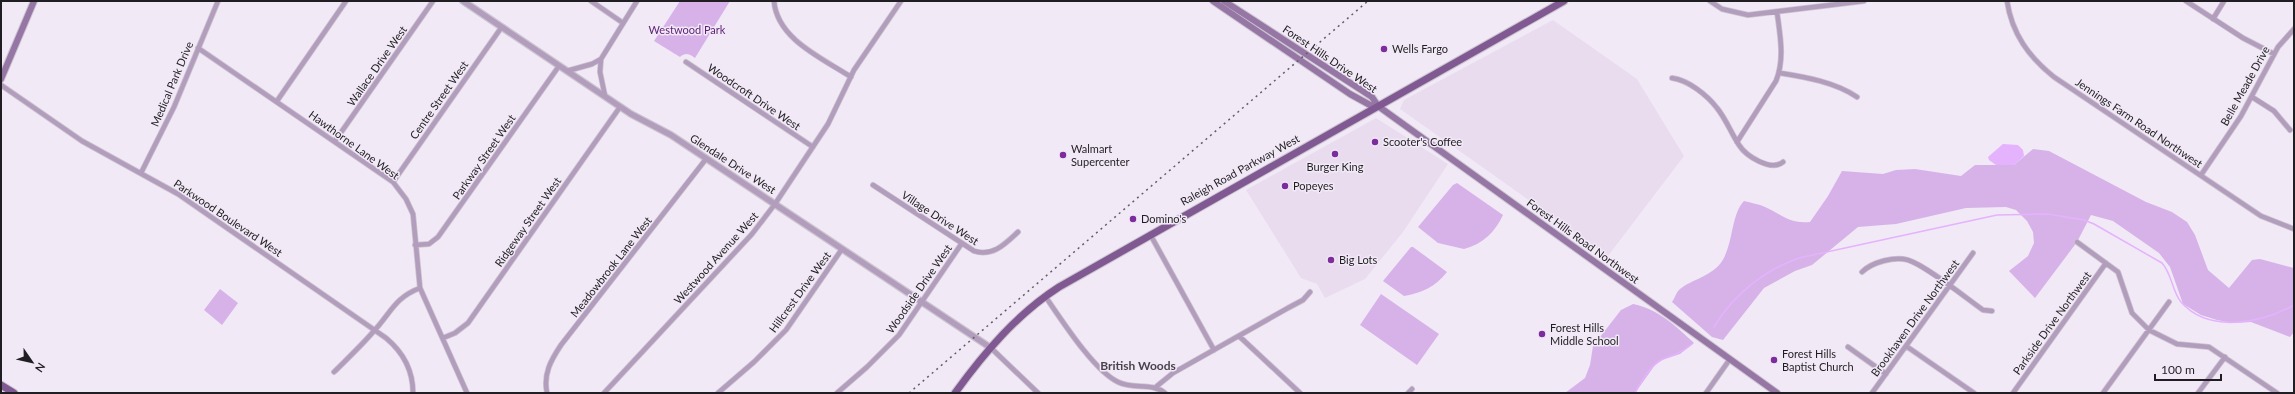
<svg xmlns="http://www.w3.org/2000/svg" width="2295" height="394" viewBox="0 0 2295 394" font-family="Lato,sans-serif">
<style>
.built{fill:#e9dcef}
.green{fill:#d7b2e9}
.water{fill:#e5b2fd}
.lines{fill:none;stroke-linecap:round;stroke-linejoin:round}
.stream{stroke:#e5b2fd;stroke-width:1.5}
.minor-casing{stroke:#ccc4d0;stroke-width:6}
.tertiary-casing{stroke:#ccc4d0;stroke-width:8}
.secondary-casing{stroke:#ccc4d0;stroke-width:8}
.primary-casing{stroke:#ccc4d0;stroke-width:9}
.minor{stroke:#b29dbd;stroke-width:4.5}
.tertiary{stroke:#b29dbd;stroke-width:5.5}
.secondary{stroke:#9576a4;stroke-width:6}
.primary{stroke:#805992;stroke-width:7}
.rail{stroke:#625d65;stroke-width:1.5;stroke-dasharray:2 4;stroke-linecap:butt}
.poi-dot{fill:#7d2c9c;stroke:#f1e9f6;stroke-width:1.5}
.labels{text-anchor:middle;stroke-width:3;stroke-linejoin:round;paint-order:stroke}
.park-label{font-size:11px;fill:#5c1e74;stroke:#f1e9f6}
.poi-label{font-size:11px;fill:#211e23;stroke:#f1e9f6;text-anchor:start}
.street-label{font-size:11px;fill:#211e23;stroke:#f1e9f6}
.neighbourhood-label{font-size:12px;font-weight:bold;fill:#4a434d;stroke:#f1e9f6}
</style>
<rect width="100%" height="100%" fill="#f1e9f6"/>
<path class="built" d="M1553,20L1637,79L1684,156L1608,256L1400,109L1404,100Z
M1376,118L1448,164L1403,232L1365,279L1325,298L1317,284L1301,278L1246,190Z"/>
<path class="green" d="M680,1H730L695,58C689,54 686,52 680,57L654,41Z
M2033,149L2049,151L2146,202L2172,212L2187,222L2195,235L2208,270L2229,288L2252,260L2260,259L2294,268V332L2290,337L2251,322L2233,323L2217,320L2201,315L2183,304L2170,267L2159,253L2113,221L2091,215L2077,242L2035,298L2009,271L2028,256L2034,243L2033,232L2027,221L2016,210L2006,207L1966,208L1896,224L1858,227L1812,265L1795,271L1764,288L1723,340L1712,337L1672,302C1674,299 1676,294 1678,291C1689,280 1708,278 1720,264C1734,246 1730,216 1744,201C1751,203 1759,204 1765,207C1783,215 1789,224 1810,222L1828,196L1842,171L1883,174L1896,170L1915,169L1961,176L1975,165H2014Z
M1457,183L1503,215C1495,232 1483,244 1464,249L1438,243L1418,227L1453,185Z
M1411,247H1413L1447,272C1435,287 1422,293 1404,296L1383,281Z
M220,289L238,303L222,325L204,310Z
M1381,294L1439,334L1417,365L1360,325Z
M1633,304C1658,309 1676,326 1694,343L1680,354L1662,360L1655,365L1635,393H1565L1585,378L1590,365L1593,346L1621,310Z"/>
<path class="water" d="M2003,144L2018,145L2023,150L2024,156L2014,165H1996L1989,160L1988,157Z"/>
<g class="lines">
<path class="stream" d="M1714,327C1733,295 1763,271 1799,258L1997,215L2048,214L2084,220L2094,224L2162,263C2172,274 2172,291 2181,302C2209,334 2262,323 2294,305
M1635,393C1641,382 1649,367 1661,360C1673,354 1679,355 1692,344"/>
<g class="minor-casing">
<path id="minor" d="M591,1L623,23
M774,1C777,39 822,58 851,77
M1710,1L1722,9L1748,15L1864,1
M2007,1C2012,34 2029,57 2054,77L2261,216L2294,229
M2186,1L2243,38L2274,54
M2213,19L2224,1
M198,48L393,182L406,199L413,214L420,288L467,393
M686,62L813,147
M567,71L592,64L601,59
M1780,73C1805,77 1835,82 1857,97
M1672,78C1688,80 1707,95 1717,108C1726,119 1731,133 1739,145C1746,156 1771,172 1783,162
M1,85L82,141L178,194L386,338C404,353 413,370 413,393
M605,96L600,72L601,59L637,1
M2252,97L2274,111L2290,130
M277,101L346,1
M335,141L433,1
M1737,142L1776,81C1785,59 1780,35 1777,12
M141,173L174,107L218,1
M2201,175L2241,116L2278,47L2294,29
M393,182L501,28
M873,185L974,251C993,257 1005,244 1018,232
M1150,234L1214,350
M2077,242L2118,272L2132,313L2149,330L2177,344L2209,347L2277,393
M415,245L429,244L438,237L559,66
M1862,272C1872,262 1895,256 1908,260C1925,265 1966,298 1983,310L1992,311
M1045,296C1061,319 1094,371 1118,382C1134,390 1151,382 1165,393
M1239,336L1300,393
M443,338L455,333L468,323L620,107
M1906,346L1974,393
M1848,347L1886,374
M991,348L1038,393
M334,372C347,359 361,346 373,332C391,313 394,298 420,288
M1157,386L1173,373L1288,308L1303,300L1310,292
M547,393C543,374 551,360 561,345L706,159
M604,393L752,234L775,204L828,124L854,70L901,1
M718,393L754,362L786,330L842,249
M837,393L867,367L899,335L962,243
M1408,393L1412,389
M1706,393L1730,359
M1872,393L1973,253
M2013,393L2106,263
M2103,393L2169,302
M2198,393L2225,357"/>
</g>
<g class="tertiary-casing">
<path id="tertiary" d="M463,1L631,114L671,135L991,348"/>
</g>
<g class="secondary-casing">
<path id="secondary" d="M1213,1L1350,94L1370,105L1378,106
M1224,1L1372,97L1378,106L1777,393
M1,79L34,1"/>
</g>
<g class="primary-casing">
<path id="primary" d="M1,385L14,393
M955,393C984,353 1017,314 1059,287L1564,1"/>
</g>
<use href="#minor" class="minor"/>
<use href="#tertiary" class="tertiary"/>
<use href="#secondary" class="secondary"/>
<use href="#primary" class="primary"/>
<path class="rail" d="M909,393L1368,1"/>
</g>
<g class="poi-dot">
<circle cx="1384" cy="49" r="4"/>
<circle cx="1375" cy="142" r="4"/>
<circle cx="1335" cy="154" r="4"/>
<circle cx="1063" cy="155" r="4"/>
<circle cx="1285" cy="186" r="4"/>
<circle cx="1133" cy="219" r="4"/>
<circle cx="1331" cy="260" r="4"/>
<circle cx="1542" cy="334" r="4"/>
<circle cx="1774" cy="360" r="4"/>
</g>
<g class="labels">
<g class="park-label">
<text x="687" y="34">Westwood Park</text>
</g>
<g class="poi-label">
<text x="1392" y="53">Wells Fargo</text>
<text x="1383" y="146">Scooter's Coffee</text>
<text x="1071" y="153">Walmart<tspan x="1071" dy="13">Supercenter</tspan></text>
<text x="1335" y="171" text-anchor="middle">Burger King</text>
<text x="1293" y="190">Popeyes</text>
<text x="1141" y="223">Domino's</text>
<text x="1339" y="264">Big Lots</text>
<text x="1550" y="332">Forest Hills<tspan x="1550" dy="13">Middle School</tspan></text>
<text x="1782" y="358">Forest Hills<tspan x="1782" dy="13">Baptist Church</tspan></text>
</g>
<g class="street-label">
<text transform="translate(1330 59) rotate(34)" y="4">Forest Hills Drive West</text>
<text transform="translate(377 66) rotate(-55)" y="4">Wallace Drive West</text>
<text transform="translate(172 84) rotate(-67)" y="4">Medical Park Drive</text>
<text transform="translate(2245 86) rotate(-61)" y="4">Belle Meade Drive</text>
<text transform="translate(754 97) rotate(34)" y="4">Woodcroft Drive West</text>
<text transform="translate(439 100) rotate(-55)" y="4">Centre Street West</text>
<text transform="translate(2139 123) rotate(34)" y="4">Jennings Farm Road Northwest</text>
<text transform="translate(354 145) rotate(36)" y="4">Hawthorne Lane West</text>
<text transform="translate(484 157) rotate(-55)" y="4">Parkway Street West</text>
<text transform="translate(733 164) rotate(33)" y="4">Glendale Drive West</text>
<text transform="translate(1240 170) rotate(-29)" y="4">Raleigh Road Parkway West</text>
<text transform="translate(228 218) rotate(34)" y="4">Parkwood Boulevard West</text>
<text transform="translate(940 218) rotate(33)" y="4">Village Drive West</text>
<text transform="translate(528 222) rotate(-55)" y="4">Ridgeway Street West</text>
<text transform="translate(1583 241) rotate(36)" y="4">Forest Hills Road Northwest</text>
<text transform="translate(716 258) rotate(-48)" y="4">Westwood Avenue West</text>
<text transform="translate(611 267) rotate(-52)" y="4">Meadowbrook Lane West</text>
<text transform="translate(919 289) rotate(-55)" y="4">Woodside Drive West</text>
<text transform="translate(800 292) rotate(-54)" y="4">Hillcrest Drive West</text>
<text transform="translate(1915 318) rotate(-54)" y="4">Brookhaven Drive Northwest</text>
<text transform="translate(2052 323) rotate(-54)" y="4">Parkside Drive Northwest</text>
</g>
<g class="neighbourhood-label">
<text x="1138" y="370">British Woods</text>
</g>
</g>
<rect width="2295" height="394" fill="none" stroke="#211e23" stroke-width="4"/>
<g transform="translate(32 362) rotate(124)" stroke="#f1e9f6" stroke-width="3" paint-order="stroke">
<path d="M0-3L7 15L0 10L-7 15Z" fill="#211e23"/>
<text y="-6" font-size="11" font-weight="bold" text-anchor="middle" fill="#211e23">N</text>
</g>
<path d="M2155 374v6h66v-6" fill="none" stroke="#211e23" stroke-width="2"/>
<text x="2161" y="374" font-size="12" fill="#211e23" stroke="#f1e9f6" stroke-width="3" paint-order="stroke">100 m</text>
</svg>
